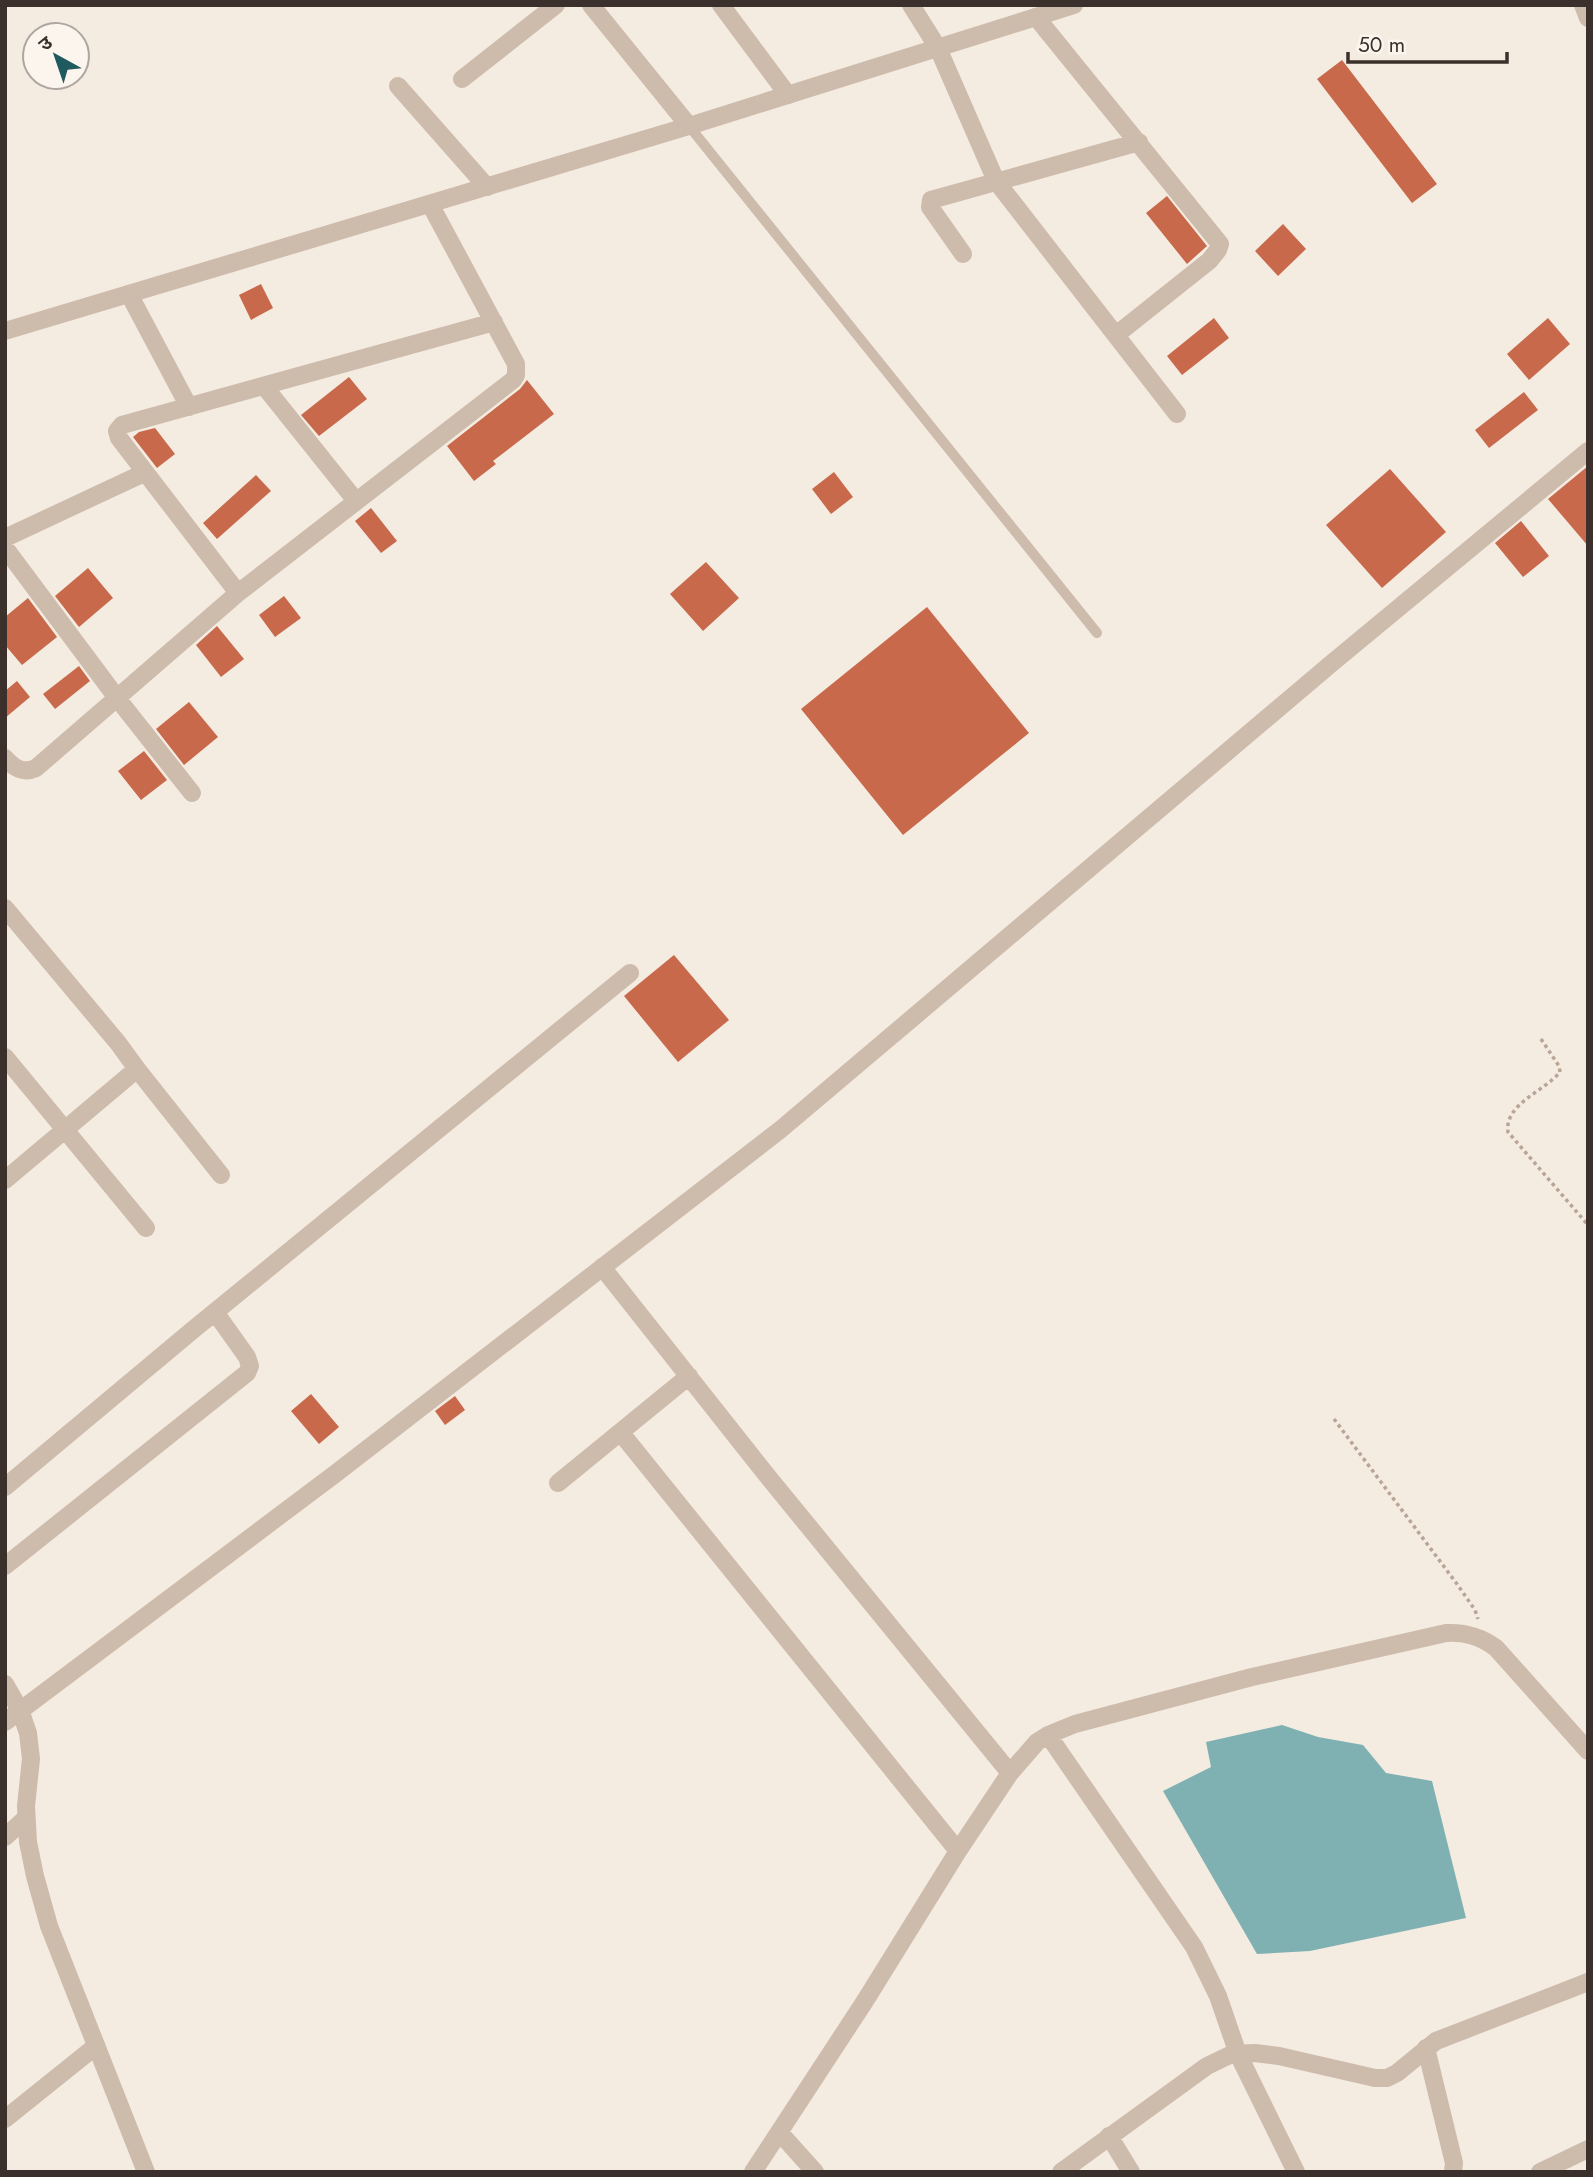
<svg xmlns="http://www.w3.org/2000/svg" width="1593" height="2177" viewBox="0 0 1593 2177" font-family="Jost,'Noto Sans Devanagari',sans-serif">
<style>
.water{fill:#7fb0b2}
.building{fill:#c8694b}
.lines{fill:none;stroke-linecap:round;stroke-linejoin:round}
.path{stroke:#b9a596;stroke-width:3.5;stroke-dasharray:3.5 3.5;stroke-linecap:butt}
.service{stroke:#cdbbac;stroke-width:10}
.minor{stroke:#cdbbac;stroke-width:18}
.tertiary{stroke:#cdbbac;stroke-width:18}
</style>
<rect width="100%" height="100%" fill="#f4ebe1"/>
<path class="water" d="M1282,1725L1318,1737L1363,1745L1386,1773L1432,1781L1466,1918L1310,1951L1257,1954L1163,1791L1211,1767L1206,1742Z"/>
<path class="building" d="M1342,60L1437,184L1412,203L1317,79Z
M1167,196L1207,246L1187,264L1146,213Z
M1283,224L1306,249L1278,276L1255,251Z
M261,284L273,308L251,320L239,295Z
M1214,318L1229,338L1182,375L1167,356Z
M1548,318L1570,344L1529,380L1507,354Z
M349,377L367,399L319,436L301,415Z
M527,380L554,414L493,461L496,464L474,481L447,446L520,389Z
M1524,392L1538,410L1489,448L1475,430Z
M155,428L175,454L157,468L133,437L139,432Z
M1588,466V546L1548,499Z
M1390,469L1446,532L1382,588L1326,525Z
M834,472L853,497L831,514L812,489Z
M256,475L271,491L217,539L203,523Z
M371,508L397,541L381,553L355,521Z
M1521,521L1549,556L1523,577L1495,543Z
M706,562L739,598L703,631L670,594Z
M88,568L113,598L79,627L55,596Z
M284,596L301,618L275,637L259,615Z
M28,598L57,637L22,665L5,645V617Z
M927,607L1029,733L903,835L801,709Z
M217,626L244,659L221,677L196,645Z
M79,666L90,681L55,709L43,694Z
M17,681L30,697L5,718V691Z
M189,702L218,737L184,765L156,729Z
M144,751L167,780L141,800L118,771Z
M674,955L729,1020L678,1062L624,996Z
M311,1394L339,1427L319,1444L291,1411Z
M455,1396L465,1410L445,1425L435,1411Z"/>
<g class="lines">
<path class="path" d="M1541,1039L1559,1066L1560,1072C1545,1091 1504,1104 1508,1132L1588,1225
M1334,1419L1457,1584L1475,1610L1478,1619"/>
<path class="service" d="M689,126L1097,633"/>
<path class="minor" d="M591,5L689,126
M721,5L788,95
M911,5L938,48L996,181L1177,414
M1583,5L1588,18
M1036,17L1220,244L1218,250L1209,261L1116,335
M462,79L556,5
M398,86L487,187
M963,254L930,207L931,200L1139,142
M129,294L189,407
M264,386L356,501
M5,538L144,473
M5,548L117,698L192,793
M238,593L119,438L117,431L122,425L494,322
M5,758C14,768 23,774 36,768L238,593L513,380L516,375V364L430,204
M5,908L118,1043L137,1069L5,1180
M5,1057L146,1228
M137,1069L221,1175
M602,1267L765,1473L1010,1773
M621,1433L958,1851
M558,1483L689,1376
M5,1487L194,1329L630,973
M5,1566L247,1373L250,1366L247,1357L215,1312
M5,1722L335,1474L780,1130L1332,663L1588,451
M1048,1735L1194,1947L1218,1996L1238,2054L1296,2172
M5,1837L26,1818
M1426,2048L1454,2163L1453,2172
M5,2119L96,2046
M780,2133L815,2172
M1109,2136L1131,2172
M753,2172L865,2001L958,1851L1010,1773L1037,1742L1048,1735L1075,1724L1252,1677L1446,1633C1465,1632 1480,1636 1496,1648L1588,1751
M1061,2172L1207,2066L1232,2054L1255,2053L1279,2056L1375,2078H1387L1397,2073L1436,2041L1588,1982
M1540,2172L1588,2149"/>
<path class="tertiary" d="M5,331L689,126L1074,5
M5,1684L20,1710L28,1733L31,1759L26,1806L28,1842L35,1876L49,1926L146,2172"/>
</g>
<rect width="1593" height="2177" fill="none" stroke="#3b302b" stroke-width="14"/>
<g transform="translate(56 56) rotate(320)"><circle r="33" fill="#fbf5ee" stroke="#aea6a0" stroke-width="2"/>
<path d="M0-5L12 26L0 18L-12 26Z" fill="#1f5a5e"/>
<text y="-10" font-size="19" font-weight="bold" text-anchor="middle" fill="#3b302b">उ</text>
</g>
<path d="M1348 52v10h159v-10" fill="none" stroke="#3b302b" stroke-width="3.5"/>
<text x="1358" y="52" font-size="21" fill="#3b302b" stroke="#fbf5ee" stroke-width="5" paint-order="stroke">50 m</text>
</svg>
